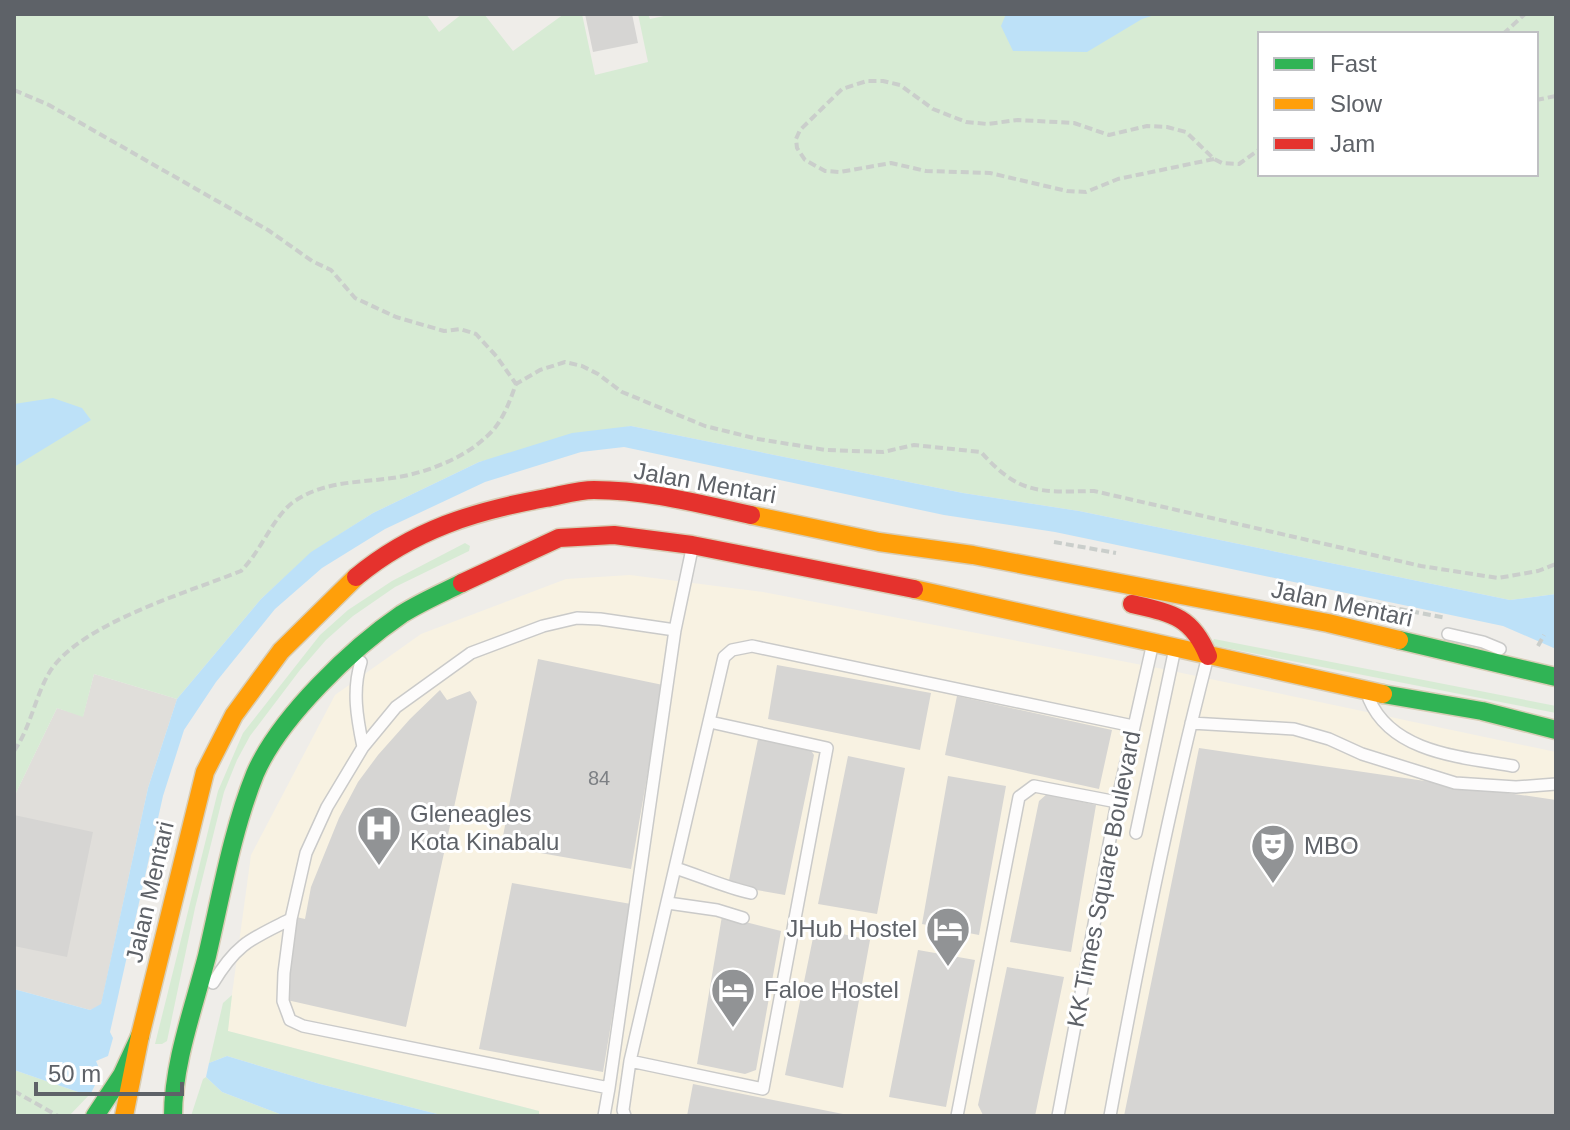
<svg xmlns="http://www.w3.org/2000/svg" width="1570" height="1130" viewBox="0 0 1570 1130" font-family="Helvetica,sans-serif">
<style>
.commercial{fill:#f8f2e2}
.industrial{fill:#e0deda}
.green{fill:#d7ebd4;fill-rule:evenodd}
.water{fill:#bde1f8}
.building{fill:#d6d5d3}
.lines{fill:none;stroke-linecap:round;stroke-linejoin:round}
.lane-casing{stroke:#cacac9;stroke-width:14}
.fast-casing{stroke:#d8cdb6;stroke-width:21}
.slow-casing{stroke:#d8cdb6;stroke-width:21}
.jam-casing{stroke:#d8cdb6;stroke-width:21}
.path{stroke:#cacecb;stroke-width:4;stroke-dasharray:8 4;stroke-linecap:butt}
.lane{stroke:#fdfcfc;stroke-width:11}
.fast{stroke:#30b455;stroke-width:18}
.slow{stroke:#ff9f0a;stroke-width:18}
.jam{stroke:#e5322d;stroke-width:18}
.labels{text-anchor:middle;stroke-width:6;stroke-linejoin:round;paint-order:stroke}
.number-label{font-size:20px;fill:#7d8084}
.street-label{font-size:24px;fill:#5e6268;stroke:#fff}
.poi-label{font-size:24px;fill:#5e6268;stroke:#fff;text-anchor:start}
</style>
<rect width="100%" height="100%" fill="#efede9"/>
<path class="commercial" d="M630,575L763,592L1163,669L1556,752V1116H539V1111L227,1031L251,855L335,695L421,634L566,579Z"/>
<path class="industrial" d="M94,674L177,699L148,788L101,1005L90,1010L14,989V797L57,708L83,716Z"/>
<path class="green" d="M14,14H426L439,32L462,14H484L513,51L564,14H582L595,75L648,62L638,14H648L650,19L673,14H1556V594L1510,600L1079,511L963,493L631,426L479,462L373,513L312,552L261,599L177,699L94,674L83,717L57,708L14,797ZM1260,34H1536V174H1260Z
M465,543L470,546L469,551L395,587L353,616L326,640L300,670L250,736L237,760L224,792L195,908L167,1041L162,1044H155L218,791L243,733L320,635L348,610L392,581Z
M1214,639L1556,706V713L1211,645Z
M232,995L228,1031L539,1111V1116H445L320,1084L227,1056L209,1063L223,1003Z
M14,1070L78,1092L91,1093L69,1116H14Z
M206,1077L222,1092L285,1116H191L203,1079Z"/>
<path class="water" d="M1006,14H1158L1142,19L1087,52L1013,51L1001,26Z
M53,398L82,408L91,420L14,467V404Z
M631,426L963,493L1079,511L1510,600L1556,594V649L1503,626L1055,532L944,515L624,447L581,452L485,482L385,529L322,568L275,609L216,682L184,730L163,796L110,1032L113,1038L108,1056L96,1061L101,1073L91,1093L78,1092L14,1070V989L90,1010L101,1004L148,788L177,699L261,599L311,552L373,513L479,462L572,433Z
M227,1056L320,1084L445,1116H285L222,1092L206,1077L209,1063Z"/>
<path class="building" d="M585,14H632L638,43L593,52Z
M538,659L663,685L631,869L501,846Z
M777,665L931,693L920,750L768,719Z
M440,690L447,700L470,691L477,702L406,1027L287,1000L296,917L305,919L311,887L339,818L358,782L378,755L410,719Z
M957,696L1112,730L1099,789L945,755Z
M758,739L810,749L814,755L785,895L728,885Z
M1199,748L1556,800V1116H1124Z
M848,756L905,768L877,914L818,904Z
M948,776L1006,786L979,935L922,924Z
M1047,794L1096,805L1071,952L1010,942L1039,801Z
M14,815L93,832L67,957L14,946Z
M512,883L631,904L603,1072L479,1049Z
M722,916L781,931L756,1070L745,1074L697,1064Z
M815,928L870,940L843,1088L785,1075Z
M918,950L975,960L946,1107L889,1097Z
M1007,967L1064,977L1035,1116L983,1115L978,1105Z
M693,1084L848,1115V1116H687Z"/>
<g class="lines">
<g class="lane-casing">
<path id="lane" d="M675,630L692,549
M1448,634L1483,642L1500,649
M361,662C352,690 357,718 363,747
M1369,699C1392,753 1461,757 1513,766
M1191,723L1294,729L1329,739L1362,754L1455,783L1516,787L1556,784
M1136,833L1174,653
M675,868C701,876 724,887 751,893
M668,903L717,910L743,918
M213,983C237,943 251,939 291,919
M630,1061L763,1089L827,748L710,722
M604,1116L609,1088L675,630L600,619L577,618L543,626L471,653L396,707L363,747L327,807L306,853L291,919L284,973L283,1001L290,1020L303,1026L609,1088
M625,1116L623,1110L630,1061L724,657L732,650L752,646L1133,726
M957,1116L1019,797L1034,786L1117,802
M1058,1116L1117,802L1152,647
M1110,1116C1138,964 1168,811 1207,660"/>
</g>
<g class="fast-casing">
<path id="fast" d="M1399,640L1556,677
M1383,694L1482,711L1556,730
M95,1116L122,1075L140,1036
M173,1116C173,1063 194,1007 207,956C221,896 232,831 255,774C279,718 352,648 402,614C421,602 442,593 462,583"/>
</g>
<g class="slow-casing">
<path id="slow" d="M751,515L879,542L973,555L1328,623L1399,640
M914,589L1383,694
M124,1116L140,1036L205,772L234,715L281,651L356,577"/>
</g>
<g class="jam-casing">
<path id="jam" d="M356,577C413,530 474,511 546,498C562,495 579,490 594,490C648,490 700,504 751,515
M462,583L559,538L614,535L692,545L914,589
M1132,604C1171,613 1192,616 1208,656"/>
</g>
<path class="path" d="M1503,34L1525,14
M14,90L49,105L268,230L312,261L331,270L355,298L396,317L444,331L460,329L476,334L497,357L516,384
M1536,100L1556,96
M1214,159L1118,179L1086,192L1067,191L990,173L926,171L891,163L840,172L825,171L805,160L797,148L796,139L800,130L842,89L867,81H883L900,85L933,109L966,122L987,124L1018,120L1074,123L1109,135L1147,126L1167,127L1186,132L1214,159L1222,163L1239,164L1260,149
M1054,542L1116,553
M1364,602L1446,618
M1538,646L1544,635
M14,751C30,729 35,697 49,673C78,624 189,592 241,571C261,551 272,519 292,503C322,481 357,483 392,478C423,474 463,459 486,437C502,424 509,403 516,384L540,370L565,362L582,366L598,374L622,392L705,426L758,439L826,450L883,452L914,445L981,452C1019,495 1040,492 1094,491L1421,566L1498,578L1538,571L1556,564
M14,1091L58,1116"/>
<use href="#lane" class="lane"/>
<use href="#fast" class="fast"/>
<use href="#slow" class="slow"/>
<use href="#jam" class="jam"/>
</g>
<defs>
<g id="hospital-pin" transform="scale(2.3)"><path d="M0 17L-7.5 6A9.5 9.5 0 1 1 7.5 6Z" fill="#919395" stroke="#fff"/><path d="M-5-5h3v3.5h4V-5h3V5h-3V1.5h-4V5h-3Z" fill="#fff"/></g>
<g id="theatre-pin" transform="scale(2.3)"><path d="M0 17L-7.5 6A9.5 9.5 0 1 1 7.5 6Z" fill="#919395" stroke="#fff"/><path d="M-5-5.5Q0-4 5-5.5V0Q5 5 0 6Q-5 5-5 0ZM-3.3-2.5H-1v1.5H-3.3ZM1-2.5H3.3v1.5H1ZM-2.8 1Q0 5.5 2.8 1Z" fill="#fff"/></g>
<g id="hotel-pin" transform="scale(2.3)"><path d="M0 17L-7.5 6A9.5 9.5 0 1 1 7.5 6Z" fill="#919395" stroke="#fff"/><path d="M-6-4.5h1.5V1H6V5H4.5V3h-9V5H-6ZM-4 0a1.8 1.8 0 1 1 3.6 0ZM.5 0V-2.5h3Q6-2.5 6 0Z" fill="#fff"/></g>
</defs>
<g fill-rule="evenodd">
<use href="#hospital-pin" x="379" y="828"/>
<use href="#theatre-pin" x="1273" y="846"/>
<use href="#hotel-pin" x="948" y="929"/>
<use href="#hotel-pin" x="733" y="990"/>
</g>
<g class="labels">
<g class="number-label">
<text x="599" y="785">84</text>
</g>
<g class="street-label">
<text transform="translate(705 483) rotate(10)" y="8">Jalan Mentari</text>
<text transform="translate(1342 604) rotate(12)" y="8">Jalan Mentari</text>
<text transform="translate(1104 879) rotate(-79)" y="8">KK Times Square Boulevard</text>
<text transform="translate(150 892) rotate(-77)" y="8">Jalan Mentari</text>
</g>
<g class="poi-label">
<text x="410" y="822">Gleneagles<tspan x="410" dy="28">Kota Kinabalu</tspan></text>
<text x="1304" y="854">MBO</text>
<text x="917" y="937" text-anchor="end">JHub Hostel</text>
<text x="764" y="998">Faloe Hostel</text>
</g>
</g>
<rect width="1570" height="1130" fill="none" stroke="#5e6268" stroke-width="32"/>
<rect x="1258" y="32" width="280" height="144" fill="#ffffff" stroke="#bfc0c3" stroke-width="2"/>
<rect x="1274" y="58" width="40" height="12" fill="#30b455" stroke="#bfc0c3" stroke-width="2"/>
<text x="1330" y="72" font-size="24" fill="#5e6268">Fast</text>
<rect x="1274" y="98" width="40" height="12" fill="#ff9f0a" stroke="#bfc0c3" stroke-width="2"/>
<text x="1330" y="112" font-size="24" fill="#5e6268">Slow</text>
<rect x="1274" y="138" width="40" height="12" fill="#e5322d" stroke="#bfc0c3" stroke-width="2"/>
<text x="1330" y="152" font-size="24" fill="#5e6268">Jam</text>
<path d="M36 1082v12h146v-12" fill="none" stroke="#5e6268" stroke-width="4"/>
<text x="48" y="1082" font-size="24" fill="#5e6268" stroke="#ffffff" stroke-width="6" paint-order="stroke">50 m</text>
</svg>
